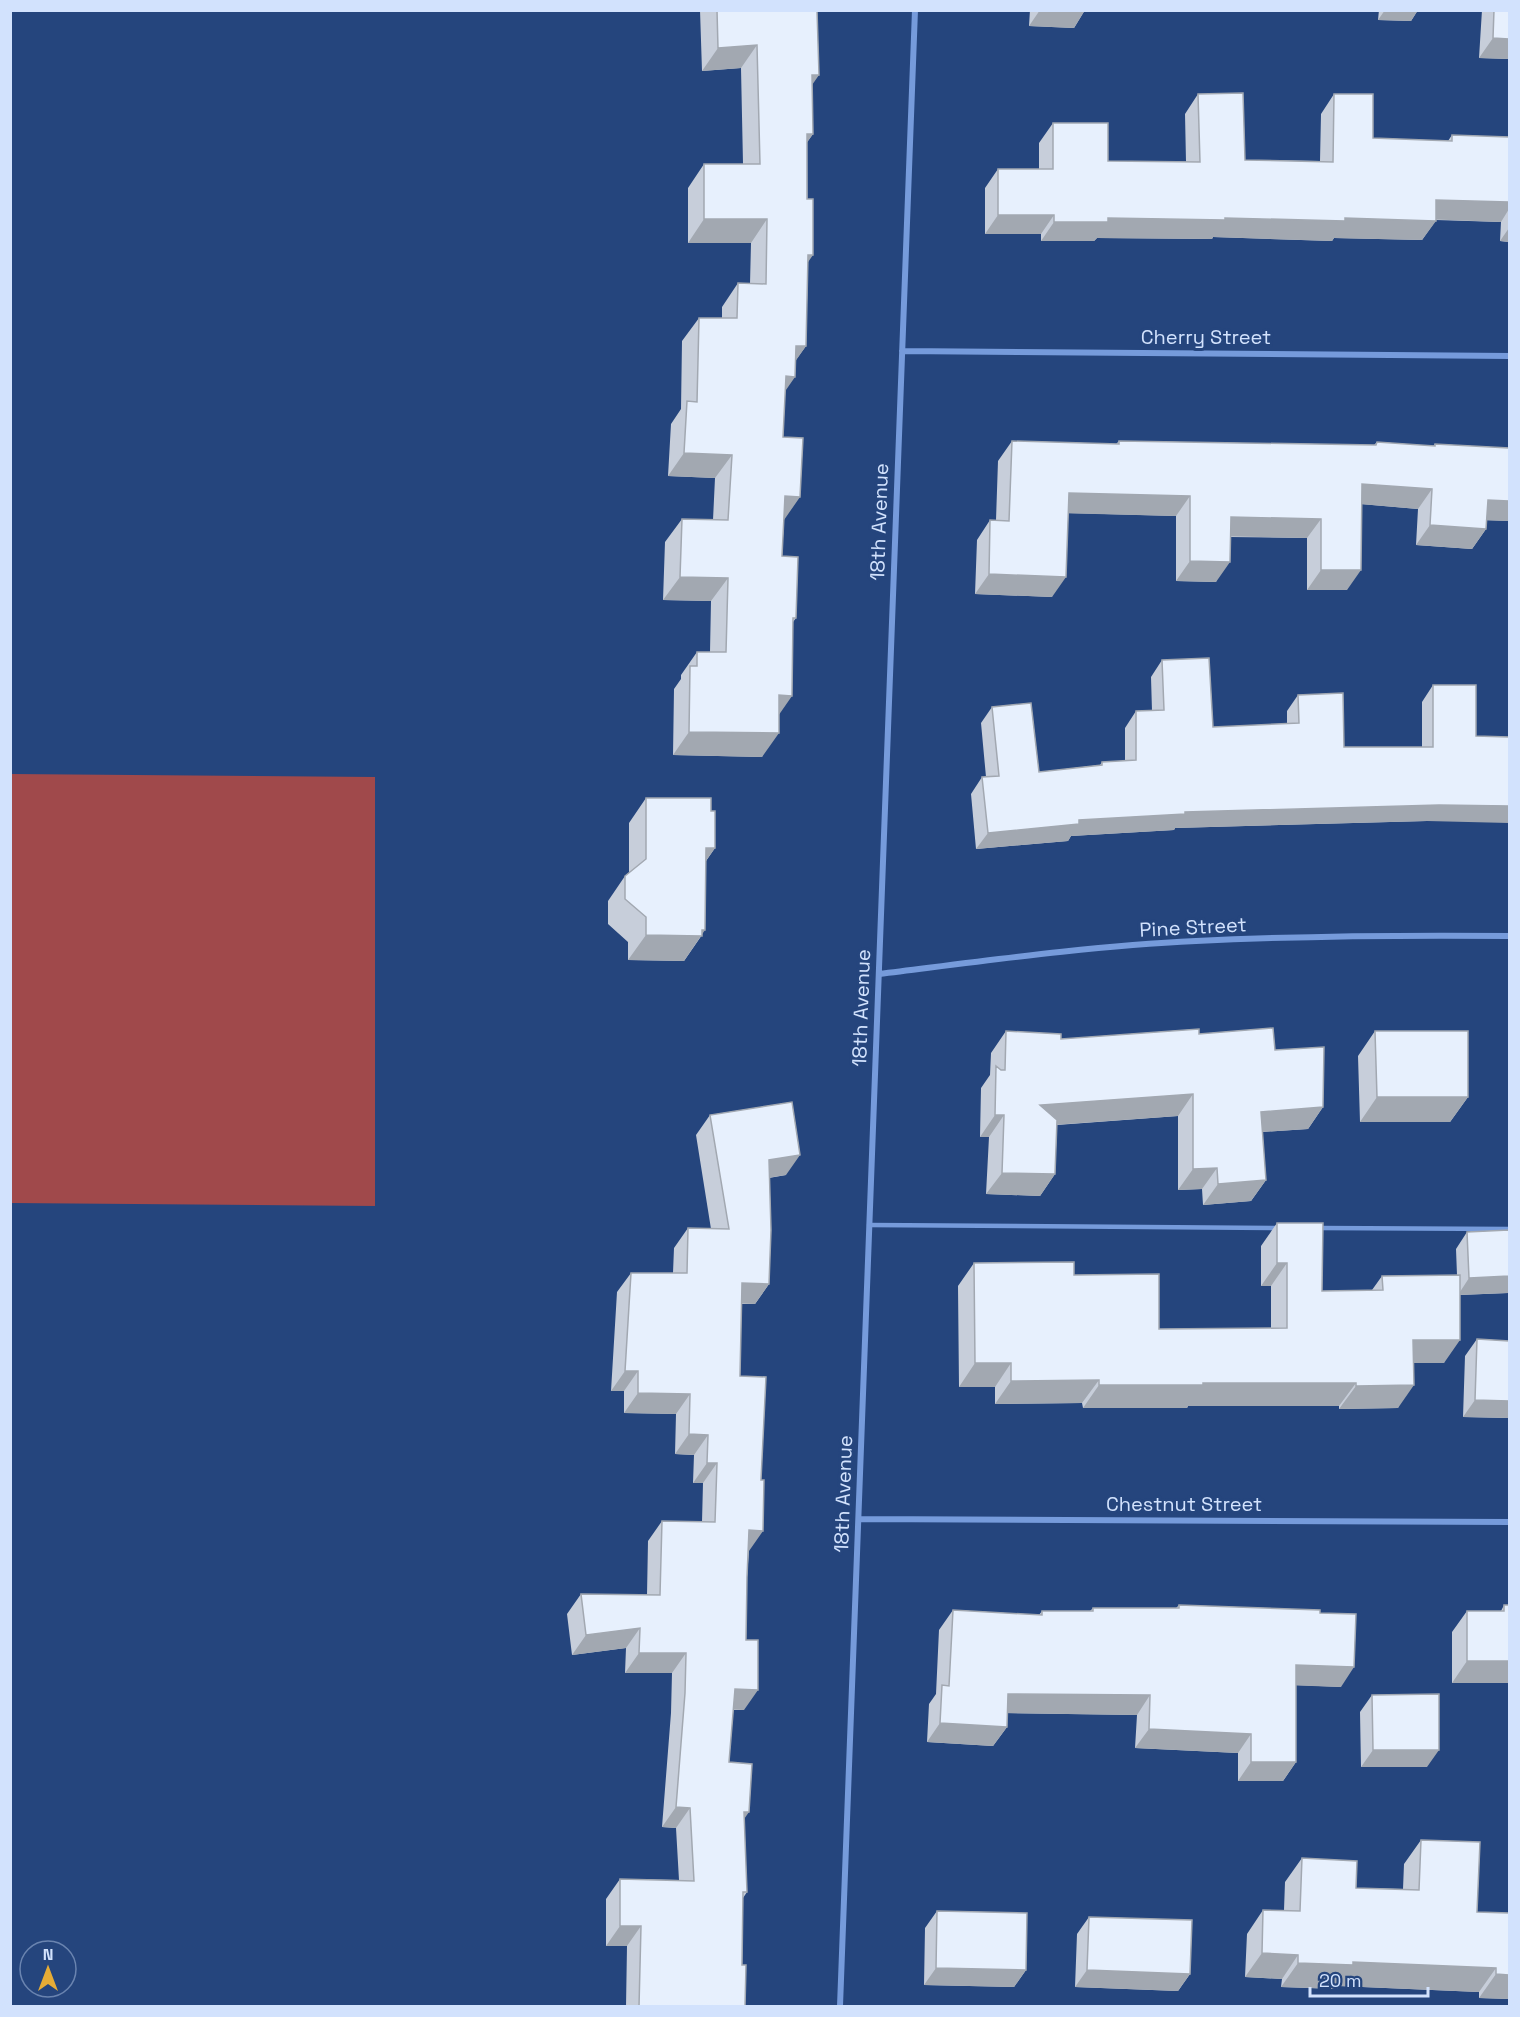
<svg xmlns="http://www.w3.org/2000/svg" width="1520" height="2017" viewBox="0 0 1520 2017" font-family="'Space Grotesk',sans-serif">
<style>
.green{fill:#a0494b}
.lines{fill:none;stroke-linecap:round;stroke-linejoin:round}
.lane{stroke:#769bdb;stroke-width:4.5}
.street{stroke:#769bdb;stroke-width:6}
.wall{fill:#c7ceda}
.shaded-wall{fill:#a2a8b1}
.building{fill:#e7f0fd;stroke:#a2a8b1;stroke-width:1.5}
.labels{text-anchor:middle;stroke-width:6;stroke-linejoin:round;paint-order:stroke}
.street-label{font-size:20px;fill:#d2e2fd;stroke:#25457d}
</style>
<rect width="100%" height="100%" fill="#25457d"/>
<path class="green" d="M11,774L375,777V1206L11,1203Z"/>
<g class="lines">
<path class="lane" d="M869,1225L1278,1228
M1319,1228L1510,1229"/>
<path class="street" d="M902,351L1510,356
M879,974C984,961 1090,946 1196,941C1300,936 1405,935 1510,936
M859,1519L1510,1522
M840,2006L915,10"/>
</g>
<path class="wall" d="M700,10H817L812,85L813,134L807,142L808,263L806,346L795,361L785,391L783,437L784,520L782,556L796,618L793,622L779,714L762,757L673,755L674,689L681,679V675L697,652H710L711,601L663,600L665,542L682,519L713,520L715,478L668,476L671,424L681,409L682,341L699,318H722V307L738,283L750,284L751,243H688V188L704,164H743L741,68L702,71Z
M1030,10H1085L1074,28L1029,26Z
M1379,10H1418L1411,21L1378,20Z
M1482,10H1509V59L1479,58Z
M1198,94L1245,160L1320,161L1321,114L1334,94L1373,138L1448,141L1452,135L1509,137V242L1500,241L1501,222L1436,220L1422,240L1334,238L1332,241L1213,237L1212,239L1097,238L1094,241H1041V234H985V188L998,169H1039V143L1053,123L1108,161L1186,162L1185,114Z
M1012,441L1116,444L1119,441L1374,445L1377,442L1433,446L1435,444L1509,448V521L1486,520V529L1472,549L1416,545L1418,509L1361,504L1347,590H1307V538L1230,537L1216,582L1176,581V516L1068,513L1052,597L975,594L977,540L990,520H996L998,461Z
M1162,660L1213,727L1287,724V711L1298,695L1344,747H1422V702L1433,685H1476L1427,821L1175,828L1174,830L1071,836L1068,841L976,849L971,794L982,777H986L981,723L992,707L1039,772L1100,765L1102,762L1125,761V728L1136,711H1152L1151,677Z
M646,798L711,811L715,848L706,861L702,935L684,961L628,960V942L608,924V901L625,876L629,873V823Z
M1006,1031L1061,1039L1199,1034L1275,1050L1323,1107L1308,1129L1262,1132L1266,1180L1251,1201L1203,1205L1202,1189L1178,1190V1116L1057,1125L1055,1174L1040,1196L986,1194L989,1137H980L981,1088L990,1075L991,1053Z
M1375,1031L1468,1097L1450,1122H1360L1358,1056Z
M710,1115L786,1175L769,1178V1284L755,1304H741L740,1376L749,1551L747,1577L744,1710H733L729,1762L744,1819L747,1892L743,1898L742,1965L745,2007H626L627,1946H606V1899L620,1879L679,1880L676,1828L662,1827L671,1713L672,1673H625L626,1648L572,1655L567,1614L581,1594L647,1595L648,1541L662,1521L702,1522L703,1483H693L694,1455L675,1454L676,1414L624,1413V1391H611L617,1292L631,1273H673L674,1248L688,1228L711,1229L696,1135Z
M1277,1223L1322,1291L1372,1290L1382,1276L1457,1275L1456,1249L1467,1232L1508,1293L1460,1295L1444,1363H1414L1398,1408L1339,1409V1406H1188L1187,1408H1083L1082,1403L995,1404V1387H959L958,1286L974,1263L1074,1275L1159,1329L1271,1328V1286H1261V1246Z
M1477,1339L1509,1418L1463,1417L1465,1356Z
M1179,1605L1320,1613L1341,1687L1296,1685V1762L1283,1781H1238V1753L1135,1748L1137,1715L1007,1713V1727L993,1746L927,1742L929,1704L936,1694L939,1630L953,1610L1039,1615L1042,1611H1090L1093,1608H1176Z
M1504,1605L1509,1683H1452V1632L1467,1611H1501Z
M1372,1695L1427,1767H1361L1360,1712Z
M1421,1840L1477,1912L1509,1913V1999L1479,1998V1992L1339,1986L1337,1989L1281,1987L1282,1979L1245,1977L1247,1934L1263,1910H1284L1285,1882L1302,1858L1356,1888L1403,1889L1404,1864Z
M937,1911L1026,1970L1014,1987L924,1985L925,1928Z
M1089,1917L1190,1974L1178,1991L1075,1987L1077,1934Z"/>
<path class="shaded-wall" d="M1040,10H1085L1074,28L1029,26Z
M1385,10H1418L1411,21L1378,20Z
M1493,38L1509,39V59L1479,58Z
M757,45L741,68L702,71L718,48Z
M812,75H819L803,98Z
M807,134H813L797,157Z
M1436,200L1509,202V209L1501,222L1423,219Z
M998,215H1054L1041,234H985Z
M1108,218H1345L1436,221L1422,240L1334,238L1332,241L1213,237L1212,239L1097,238L1094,241H1041L1054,222Z
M704,219H767L751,243H688Z
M1509,228V242L1500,241Z
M808,255H813L797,278Z
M796,346H806L790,369Z
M786,376L795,377L779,400Z
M684,453L732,455L715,478L668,476Z
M1362,484L1432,489L1418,509L1348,503Z
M1069,493L1190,496L1176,516L1055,513Z
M785,496L800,497L784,520Z
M1488,500L1509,501V521L1474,520Z
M1231,517L1321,519L1307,538L1217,536Z
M1430,525L1486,529L1472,549L1416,545Z
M1190,561L1230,562L1216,582L1176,581Z
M1321,570H1361L1347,590H1307Z
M989,574L1066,577L1052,597L975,594Z
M680,577L728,578L711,601L663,600Z
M779,695L792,696L776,719Z
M689,732L779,733L762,757L673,755Z
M1439,805L1509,806V823L1427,821L1175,828L1174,830L1071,836L1068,841L976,849L988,833L1079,820L1185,812Z
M706,848H715L698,872Z
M705,930L684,961L628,960L646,935Z
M1193,1094L1178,1116L1025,1127L1040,1105Z
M1377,1097H1468L1450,1122H1360Z
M1323,1107L1308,1129L1246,1133L1261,1112Z
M995,1115H1004L989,1137H980Z
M800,1155L786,1175L755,1180L769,1160Z
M1217,1168L1202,1189L1178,1190L1193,1169Z
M1002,1173L1055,1174L1040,1196L986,1194Z
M1266,1180L1251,1201L1203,1205L1218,1184Z
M1277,1263H1287L1271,1286H1261Z
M1509,1276V1290L1508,1293L1458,1295L1469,1278Z
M742,1283L769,1284L755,1304L728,1303Z
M1413,1340H1460L1444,1363H1397Z
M975,1363H1011L995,1387H959Z
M625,1371H638L624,1391H611Z
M1099,1380L1082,1403L995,1404L1011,1381Z
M1203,1383H1356L1339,1406H1188L1187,1408H1083L1099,1385Z
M1414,1385L1398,1408L1339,1409L1356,1386Z
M638,1393L690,1394L676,1414L624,1413Z
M1475,1400L1509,1401V1418L1463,1417Z
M689,1434L708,1435L694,1455L675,1454Z
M707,1463H717L703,1483H693Z
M749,1530L763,1531L749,1551L735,1550Z
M640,1628L626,1648L572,1655L586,1635Z
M639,1653H686L672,1673H625Z
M1467,1661H1509V1683H1452Z
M1296,1665L1354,1667L1341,1687L1283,1685Z
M735,1689L758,1690L744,1710L721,1709Z
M1008,1694L1150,1695L1137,1715L995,1713Z
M940,1723L1007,1727L993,1746L927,1742Z
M1149,1729L1251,1734L1238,1753L1135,1748Z
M1373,1750H1439L1427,1767H1361Z
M1251,1762H1296L1283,1781H1238Z
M676,1807L690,1808L676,1828L662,1827Z
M744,1812H749L735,1832Z
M620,1926H641L627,1946H606Z
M1262,1953L1298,1955L1282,1979L1245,1977Z
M1353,1962L1496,1968L1479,1992L1339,1986L1337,1989L1281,1987L1298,1963Z
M936,1968L1026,1970L1014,1987L924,1985Z
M1087,1970L1190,1974L1178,1991L1075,1987Z
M1496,1974L1509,1975V1999L1479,1998Z"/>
<path class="building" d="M717,10H817L819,75H812L813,134H807V199H813V255H808L806,346H796L795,377L786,376L783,437L803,438L800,497L785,496L782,556L798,557L796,618H793L792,696L779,695V733L689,732L690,666H697V652H726L728,578L680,577L682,519L728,520L732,455L684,453L687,401L697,402L699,318H737L738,283L766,284L767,219H704V164H760L757,45L718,48Z
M1494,10H1509V39L1493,38Z
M1243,93L1245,160L1333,162L1334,94H1373V138L1452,141V135L1509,137V202L1436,200V221L1345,218V221L1225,218V220L1108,218V222H1054V215H998V169H1053V123H1108V161L1200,162L1198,94Z
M1012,441L1119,444V441L1376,445L1377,442L1435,446V444L1509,448V501L1488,500L1486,529L1430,525L1432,489L1362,484L1361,570H1321V519L1231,517L1230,562L1190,561V496L1069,493L1066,577L989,574L990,520L1009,521Z
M1209,658L1213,727L1299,723L1298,695L1343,693L1344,747H1433V685H1476V736L1509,737V806L1439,805L1185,812V814L1079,820V824L988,833L982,777L999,776L992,707L1031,703L1039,772L1102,765V762L1136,760V711L1164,710L1162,660Z
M646,798H711V811H715V848H706L705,930H702V936L646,935V917L625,899V876L646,859Z
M1273,1028L1275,1050L1324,1047L1323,1107L1261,1112L1266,1180L1218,1184L1217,1168L1193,1169V1094L1040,1105L1057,1120L1055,1174L1002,1173L1004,1115H995L996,1066L1001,1070H1005L1006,1031L1061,1034V1039L1199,1029V1034Z
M1375,1031H1468V1097H1377Z
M792,1102L800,1155L769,1160L771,1230L769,1284L742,1283L740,1376L766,1377L761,1480H764L763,1531L749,1530L747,1577L746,1640H758V1690L735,1689L729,1762L752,1764L749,1812H744L747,1892H743L742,1965H746L745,2007H639L641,1926H620V1879L694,1881L690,1808L676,1807L685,1693L686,1653H639L640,1628L586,1635L581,1594L660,1595L662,1521L715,1522L717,1463H707L708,1435L689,1434L690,1394L638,1393V1371H625L631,1273H687L688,1228L729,1229L710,1115Z
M1277,1223H1323L1322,1291L1383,1290L1382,1276L1460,1275V1340H1413L1414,1385L1356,1386V1383H1203V1385H1099V1380L1011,1381V1363H975L974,1263L1074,1262V1275L1159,1274V1329L1287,1328V1263H1277Z
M1509,1230V1276L1469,1278L1467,1232Z
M1477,1339L1509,1341V1401L1475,1400Z
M1179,1605L1320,1610V1613L1356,1614L1354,1667L1296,1665V1762H1251V1734L1149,1729L1150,1695L1008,1694L1007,1727L940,1723L942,1685L949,1686L953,1610L1042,1615V1611H1093V1608H1179Z
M1504,1605H1509V1661H1467V1611H1504Z
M1439,1694V1750H1373L1372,1695Z
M1421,1840L1480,1842L1477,1912L1509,1913V1975L1496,1974V1968L1353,1962V1965L1298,1963V1955L1262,1953L1263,1910L1300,1911L1302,1858L1357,1861L1356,1888L1419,1890Z
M937,1911L1027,1913L1026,1970L936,1968Z
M1089,1917L1192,1920L1190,1974L1087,1970Z"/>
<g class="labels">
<g class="street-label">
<text x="1206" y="344">Cherry Street</text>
<text transform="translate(879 522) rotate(-88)" y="7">18th Avenue</text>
<text transform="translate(1193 927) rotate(-3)" y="7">Pine Street</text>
<text transform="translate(861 1008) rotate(-88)" y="7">18th Avenue</text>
<text transform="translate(843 1494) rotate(-88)" y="7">18th Avenue</text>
<text x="1184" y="1511">Chestnut Street</text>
</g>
</g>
<rect width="1520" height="2017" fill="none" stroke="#d2e2fd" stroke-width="24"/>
<g transform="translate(48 1969)"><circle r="28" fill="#25457d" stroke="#6a84b0" stroke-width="1.5"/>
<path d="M0-4.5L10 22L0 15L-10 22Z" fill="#e6ac36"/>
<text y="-9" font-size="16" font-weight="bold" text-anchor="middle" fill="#d2e2fd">N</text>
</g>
<path d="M1310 1987v9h118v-9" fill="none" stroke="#d2e2fd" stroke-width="3"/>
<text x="1319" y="1987" font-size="18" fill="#d2e2fd" stroke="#25457d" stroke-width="4.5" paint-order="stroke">20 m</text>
</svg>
